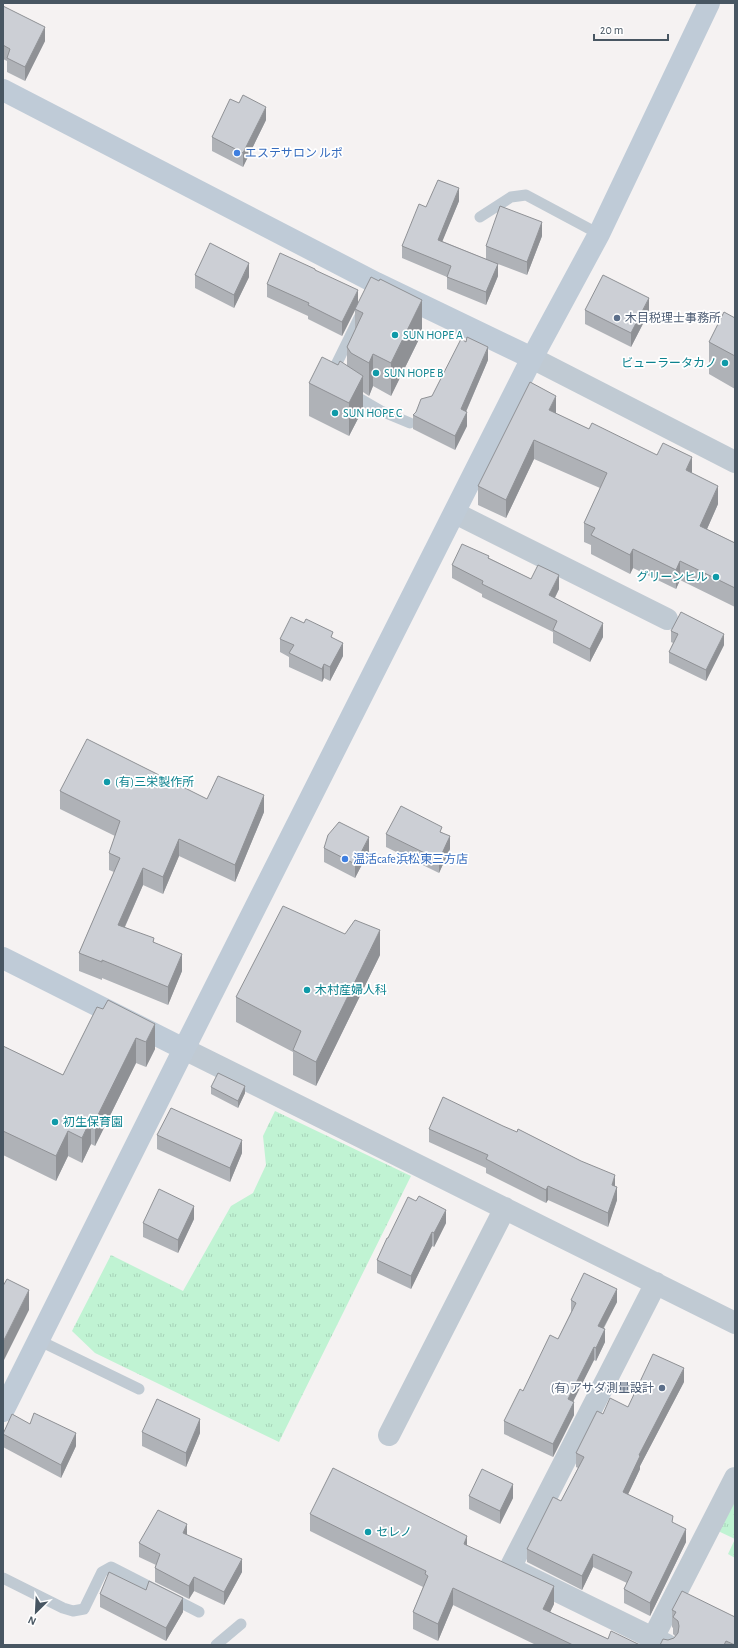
<svg xmlns="http://www.w3.org/2000/svg" width="738" height="1648" viewBox="0 0 738 1648" font-family="'Alegreya Sans','Noto Sans JP',sans-serif">
<style>
.grass{fill:url(#grass-tufts)}
.lines{fill:none;stroke-linecap:round;stroke-linejoin:round}
.lane{stroke:#c0cad3;stroke-width:11}
.street{stroke:#c0cad3;stroke-width:22}
.secondary{stroke:#bfcbd7;stroke-width:22}
.wall{fill:#afb2b7}
.shaded-wall{fill:#8f9195}
.building{fill:#cccfd5;stroke:#8f9195}
.shop-dot{fill:#3f7fe0;stroke:#fff;stroke-width:1.5}
.service-dot{fill:#5c6f8a;stroke:#fff;stroke-width:1.5}
.culture-dot{fill:#0f9aa8;stroke:#fff;stroke-width:1.5}
.labels{text-anchor:middle;stroke-width:3.5;stroke-linejoin:round;paint-order:stroke}
.shop-label{font-size:12px;fill:#366cbe;stroke:#fff;text-anchor:start}
.service-label{font-size:12px;fill:#4e5e75;stroke:#fff;text-anchor:start}
.culture-label{font-size:12px;fill:#0d838f;stroke:#fff;text-anchor:start}
</style>
<defs>
<pattern id="grass-tufts" width="24" height="20" patternUnits="userSpaceOnUse"><rect width="24" height="20" fill="#c0f3d3"/><path d="M3 7l-1-3M5 7V3M7 7l1-3M15 17l-1-3M17 17v-4M19 17l1-3" fill="none" stroke="#a6d2b8"/></pattern>
</defs>
<rect width="100%" height="100%" fill="#f5f2f2"/>
<path class="grass" d="M275,1111L411,1176L279,1442L95,1353L72,1331L111,1255L183,1291L231,1206L253,1193L266,1165L263,1136Z
M735,1495V1539L718,1531Z
M735,1539V1558L728,1554Z"/>
<g class="lines">
<path class="lane" d="M480,217L511,197L526,195L599,234
M337,377L333,371L361,314
M350,393L381,411L410,423
M38,1340L139,1389
M3,1578L63,1608L73,1611L84,1609L102,1572L111,1567L199,1612
M216,1645L241,1624"/>
<path class="street" d="M532,358L735,462
M455,513L667,619
M184,1049L735,1323
M656,1283L510,1568L667,1645
M389,1435L505,1208
M653,1638L735,1478"/>
<path class="secondary" d="M3,90L376,283L532,358
M3,958L184,1049L532,358L599,234L709,3
M3,1411L184,1049"/>
</g>
<path class="wall" d="M3,6L45,41L25,81L7,72V61L3,59Z
M266,120L243,167L212,151V137Z
M459,201L442,241L486,259V246L542,236L527,275L498,264V276L486,305L447,289V277L402,258V246L426,207Z
M315,270L358,303L422,333L391,396L373,386L369,396L363,392V409L349,436L309,416V383L338,365L347,366V347L355,330V310L342,336L308,319V316L267,297V284Z
M195,275L249,277L234,308L195,288Z
M585,310L649,312L631,347L585,324Z
M735,318V389L709,374V342Z
M488,360L466,412L467,426L455,450L413,429V415L432,396Z
M556,414L589,429L692,473L718,504L707,529L735,543V607L680,580L676,589L633,568L630,574L591,554V545L584,542V523L600,488L534,459L506,518L478,505V486Z
M489,558L531,579L559,589L555,598L603,637L590,662L553,643V632L482,597V594L452,578V565Z
M671,631L724,645L706,681L669,663V652L673,643L671,642Z
M333,638L343,656L330,681L324,678L322,682L289,667V657L280,652V639Z
M60,791L207,799L264,812L235,882L179,856L163,894L143,885L125,927L154,942L182,971L168,1005L102,978V980L79,971V953L114,872L109,870V853L115,836L60,809Z
M442,832L450,849L439,873L386,847V834Z
M324,848L369,851L355,878L324,862Z
M380,955L316,1086L293,1075V1052L236,1022V997Z
M97,1007L155,1049L146,1067L136,1063L95,1146L91,1144L82,1163L68,1156L56,1181L3,1155V1046L63,1075Z
M211,1087L245,1093L238,1108L211,1094Z
M429,1129L615,1186L617,1200L608,1227L548,1200L546,1203L486,1173V1168L429,1142Z
M157,1135L242,1153L230,1182L157,1149Z
M194,1219L178,1253L143,1237V1223Z
M446,1223L434,1247L432,1246L411,1289L377,1273V1260L388,1238Z
M571,1300L617,1302L604,1328L605,1342L596,1361L594,1360L573,1401L574,1415L553,1457L504,1434V1421L523,1391L558,1339L571,1312Z
M684,1382L640,1466V1469L628,1494L673,1523L686,1542L650,1616L624,1603V1589L627,1583L593,1567L582,1590L527,1562V1549L561,1501L578,1468L576,1467V1453L628,1407Z
M142,1432L200,1433L186,1467L142,1446Z
M3,1433L76,1446L61,1478L3,1447Z
M469,1496L513,1498L500,1524L469,1509Z
M310,1514L467,1546L554,1604L550,1612L608,1639L640,1645H536L453,1605L438,1641L413,1629V1612L423,1587L310,1531Z
M187,1535L242,1572L224,1605L194,1591L189,1599L155,1582V1568L156,1565L139,1557V1543Z
M100,1594L183,1612L166,1641L100,1607Z
M672,1610L735,1645H660L668,1640L674,1638L675,1636L673,1634V1628L672,1627Z"/>
<path class="shaded-wall" d="M45,27V41L25,81V67Z
M266,107V120L243,167V153Z
M459,188V201L438,252V240Z
M542,222V236L527,275V262Z
M249,263V277L234,308V295Z
M498,264V276L486,305V292Z
M358,290V304L342,336V322Z
M649,298V312L631,347V333Z
M422,300V333L391,396V363Z
M488,347V360L461,423V409Z
M373,354V386L369,396V363Z
M363,376V409L349,436V403Z
M556,396V414L549,410Z
M467,412V426L455,450V436Z
M534,440V459L506,518V500Z
M692,457V476L686,470Z
M718,486V504L700,545V526Z
M633,549V568L630,574V555Z
M680,561V580L676,589V570Z
M559,575V589L549,609V595Z
M603,623V637L590,662V649Z
M724,634V645L706,681V670Z
M343,643V656L330,681V667Z
M324,664V678L322,682V669Z
M264,795V812L235,882V865Z
M450,836V849L439,873V860Z
M369,837V851L355,878V864Z
M179,839V856L163,894V877Z
M143,868V885L118,942V925Z
M380,930V955L316,1086V1062Z
M182,954V971L168,1005V987Z
M155,1024V1049L146,1067V1042Z
M136,1038V1063L95,1146V1121Z
M245,1086V1093L238,1108V1101Z
M91,1119V1144L82,1163V1138Z
M68,1131V1156L56,1181V1156Z
M242,1140V1153L230,1182V1168Z
M615,1175V1189L612,1185Z
M548,1186V1200L546,1203V1190Z
M617,1187V1200L608,1227V1213Z
M194,1206V1219L178,1253V1240Z
M446,1210V1223L434,1247V1233Z
M432,1232V1246L411,1289V1276Z
M617,1289V1302L598,1338V1326Z
M29,1290V1310L3,1362V1342Z
M605,1329V1342L596,1361V1348Z
M594,1347V1360L568,1412V1399Z
M684,1368V1382L640,1466V1469L623,1505V1492L639,1455Z
M574,1402V1415L553,1457V1444Z
M200,1419V1433L186,1467V1453Z
M76,1433V1446L61,1478V1465Z
M513,1484V1498L500,1524V1511Z
M187,1524V1538L183,1533Z
M686,1529V1542L650,1616V1603Z
M467,1536V1553L464,1544Z
M593,1554V1567L582,1590V1576Z
M242,1559V1572L224,1605V1592Z
M194,1577V1591L189,1599V1586Z
M554,1586V1604L543,1627V1609Z
M453,1588V1605L438,1641V1624Z
M183,1598V1612L166,1641V1628Z"/>
<path class="building" d="M3,6L45,27L25,67L7,58L10,49L3,45Z
M243,95L266,107L243,153L212,137L230,99L239,103Z
M438,180L459,188L438,240L498,264L486,292L447,277L451,266L402,246L419,204L426,207Z
M500,206L542,222L527,262L486,246Z
M210,243L249,263L234,295L195,275Z
M280,253L315,269V270L358,290L342,322L308,305L309,303L267,284Z
M603,275L649,298L631,333L585,310Z
M371,277L379,281L380,279L422,300L391,363L373,354L369,363L351,353L347,347L363,313L355,309Z
M724,312L735,318V356L709,342Z
M467,337L488,347L461,409L467,412L455,436L413,415L416,412L421,399L432,396L461,339L466,342Z
M322,357L338,365L340,361L363,376L349,403L309,383Z
M530,382L556,396L549,410L589,429L592,423L657,455L663,443L692,457L686,470L718,486L700,526L735,543V588L680,561L676,570L633,549L630,555L591,535L595,528L584,523L607,473L534,440L506,500L478,486Z
M462,544L489,556L488,558L531,579L538,565L559,575L549,595L603,623L590,649L553,630L557,621L482,584L483,581L452,565Z
M681,612L724,634L706,670L669,652L678,634L671,631Z
M291,617L304,623L306,619L333,632L331,637L343,643L330,667L324,664L322,669L289,653L294,645L280,639Z
M87,739L207,799L218,776L264,795L235,865L179,839L163,877L143,868L118,925L154,938L153,942L182,954L168,987L102,960V962L79,953L120,858L109,853L120,821L60,791Z
M401,806L442,827L440,832L450,836L439,860L386,834Z
M339,822L369,837L355,864L324,848L328,835Z
M283,906L345,934L355,920L380,930L316,1062L293,1050L301,1031L236,997Z
M108,1000L155,1024L146,1042L136,1038L95,1121L91,1119L82,1138L68,1131L56,1156L3,1131V1046L63,1075L97,1007L103,1009Z
M218,1073L245,1086L238,1101L211,1087Z
M443,1097L503,1126L517,1132L518,1129L581,1161L615,1175L612,1185L617,1187L608,1213L548,1186L546,1190L486,1159L488,1155L429,1129Z
M171,1108L242,1140L230,1168L157,1135Z
M159,1189L194,1206L178,1240L143,1223Z
M419,1196L446,1210L434,1233L432,1232L411,1276L377,1260L387,1238H388L408,1197L416,1201Z
M584,1273L617,1289L598,1326L605,1329L596,1348L594,1347L568,1399L574,1402L553,1444L504,1421L520,1389L523,1391L550,1335L558,1339L576,1303L571,1300Z
M7,1279L29,1290L3,1342V1286Z
M653,1354L684,1368L639,1455L640,1456L623,1492L673,1516L672,1522L686,1529L650,1603L624,1589L632,1572L593,1554L582,1576L527,1549L553,1497L561,1501L584,1457L576,1453L597,1411L603,1414L610,1398L628,1407Z
M157,1399L200,1419L186,1453L142,1432Z
M34,1413L76,1433L61,1465L3,1434L12,1414L30,1424Z
M333,1468L467,1536L464,1544L554,1586L543,1609L608,1639L611,1631L640,1645H573L453,1588L438,1624L413,1612L428,1576L425,1574L426,1571L310,1514Z
M482,1469L513,1484L500,1511L469,1496Z
M158,1510L187,1524L183,1533L242,1559L224,1592L194,1577L189,1586L155,1568L160,1554L139,1543Z
M109,1572L146,1590L149,1581L183,1598L166,1628L100,1594Z
M682,1591L735,1617V1645L726,1641L724,1645H660L663,1639L668,1640L674,1638L678,1633L679,1626L678,1621L673,1617L676,1612L672,1610Z"/>
<g class="shop-dot">
<circle cx="237" cy="153" r="4"/>
<circle cx="345" cy="859" r="4"/>
</g>
<g class="service-dot">
<circle cx="617" cy="318" r="4"/>
<circle cx="662" cy="1388" r="4"/>
</g>
<g class="culture-dot">
<circle cx="395" cy="335" r="4"/>
<circle cx="725" cy="363" r="4"/>
<circle cx="376" cy="373" r="4"/>
<circle cx="335" cy="413" r="4"/>
<circle cx="716" cy="577" r="4"/>
<circle cx="107" cy="782" r="4"/>
<circle cx="307" cy="990" r="4"/>
<circle cx="55" cy="1122" r="4"/>
<circle cx="368" cy="1532" r="4"/>
</g>
<g class="labels">
<g class="shop-label">
<text x="245" y="157">エステサロン ルポ</text>
<text x="353" y="863">温活cafe浜松東三方店</text>
</g>
<g class="service-label">
<text x="625" y="322">木目税理士事務所</text>
<text x="654" y="1392" text-anchor="end">(有)アサダ測量設計</text>
</g>
<g class="culture-label">
<text x="403" y="339">SUN HOPE A</text>
<text x="717" y="367" text-anchor="end">ビューラータカノ</text>
<text x="384" y="377">SUN HOPE B</text>
<text x="343" y="417">SUN HOPE C</text>
<text x="708" y="581" text-anchor="end">グリーンヒル</text>
<text x="115" y="786">(有)三栄製作所</text>
<text x="315" y="994">木村産婦人科</text>
<text x="63" y="1126">初生保育園</text>
<text x="376" y="1536">セレノ</text>
</g>
</g>
<rect width="738" height="1648" fill="none" stroke="#485662" stroke-width="8"/>
<g transform="translate(36 1612) rotate(204)" stroke="#ffffff" stroke-width="3" paint-order="stroke">
<path d="M0-3L7 15L0 10L-7 15Z" fill="#485662"/>
<text y="-6" font-size="11" font-weight="bold" text-anchor="middle" fill="#485662">N</text>
</g>
<path d="M594 34v6h74v-6" fill="none" stroke="#485662" stroke-width="2"/>
<text x="600" y="34" font-size="12" fill="#485662" stroke="#ffffff" stroke-width="3" paint-order="stroke">20 m</text>
</svg>
